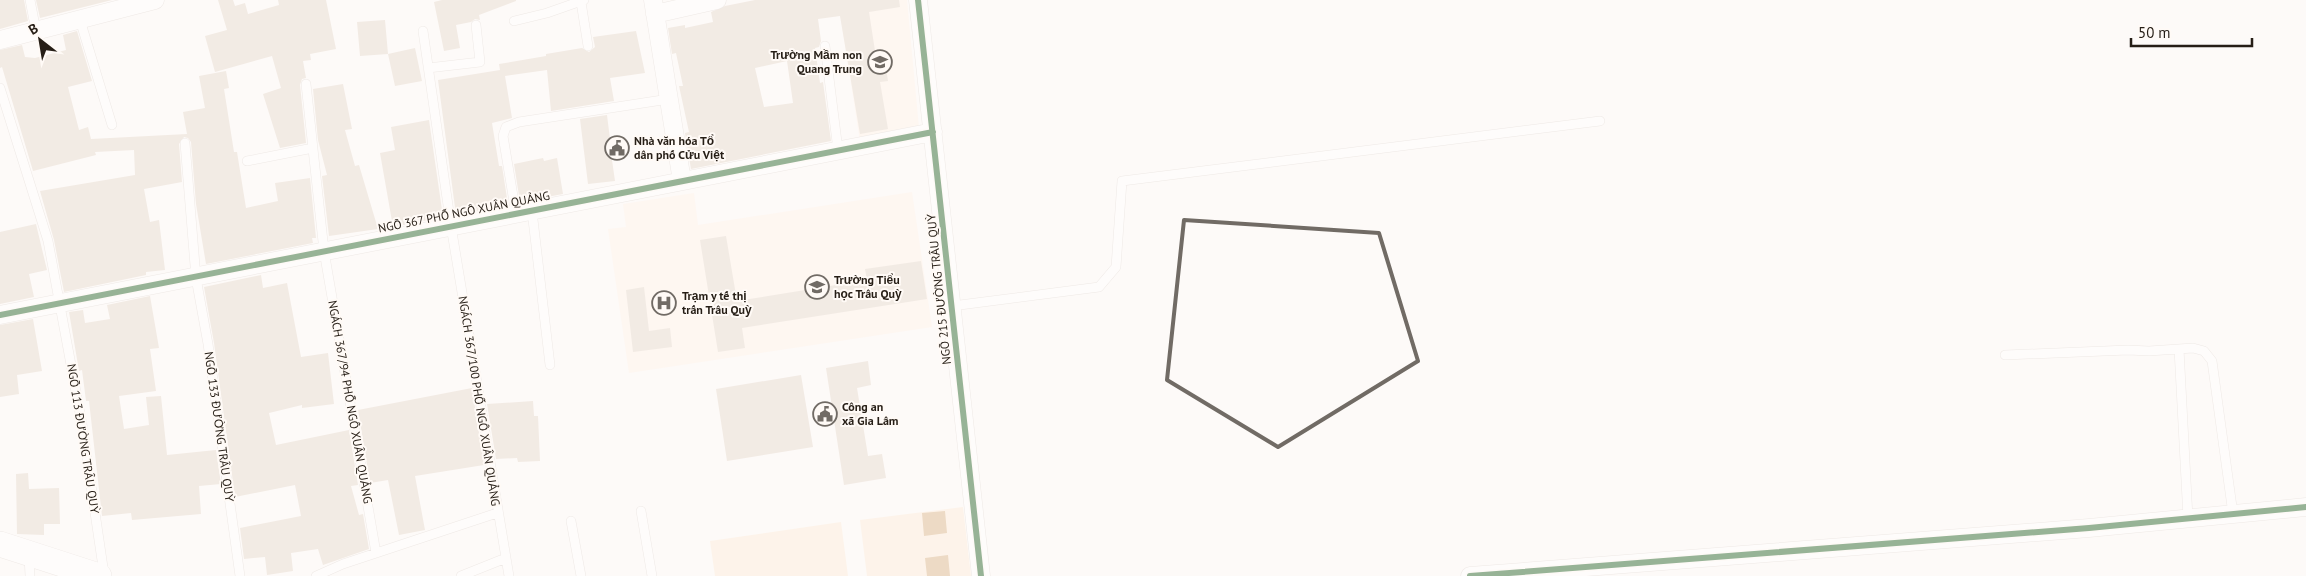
<svg xmlns="http://www.w3.org/2000/svg" width="2306" height="576" viewBox="0 0 2306 576" font-family="'PT Sans',sans-serif">
<style>
.built{fill:#fef3e9}
.green{fill:#fdecd9}
.water{fill:#d9b387}
.building{fill:#e5d9cc;fill-rule:evenodd}
.lines{fill:none;stroke-linecap:round;stroke-linejoin:round}
.lane-casing{stroke:#dcd6d1;stroke-width:10}
.street-casing{stroke:#dcd6d1;stroke-width:19}
.secondary-casing{stroke:#dcd6d1;stroke-width:26}
.lane{stroke:#fffefe;stroke-width:9}
.street{stroke:#fffefe;stroke-width:18}
.secondary{stroke:#fffefe;stroke-width:25}
.cycleway-casing{stroke:#fffaf6;stroke-width:9}
.cycleway{stroke:#1b5e20;stroke-width:6}
.marked{fill:none;stroke:#716b65;stroke-width:4;stroke-linejoin:round}
.labels{text-anchor:middle;stroke-width:4;stroke-linejoin:round;paint-order:stroke}
.poi-label{font-size:12px;font-weight:bold;fill:#261e16;stroke:#fffaf6;text-anchor:start}
.street-label{font-size:12px;fill:#261e16;stroke:#fffaf6}
</style>
<rect width="100%" height="100%" fill="#fdfaf8"/>
<path class="built" d="M838,0H907L919,128L860,141Z
M912,192L932,327L629,373L608,229L626,227L623,204L694,193L698,225Z"/>
<path class="green" d="M963,507L971,576H867L860,520Z
M841,522L848,576H715L710,541Z"/>
<path class="water" d="M945,511L947,533L924,536L922,513Z
M948,555L950,576H927L925,558Z"/>
<path class="building" d="M0,0H24L28,21L0,29Z
M36,0H112L40,18Z
M218,0H233L235,6L245,3L248,14L279,5L278,0H326L336,49L310,54L311,60L303,61L306,78L302,79L300,85L306,143L280,148L263,94L281,88L272,56L215,72L205,36L227,30Z
M442,0H516V1L479,15L480,20L475,19L471,22L456,25L460,48L444,51L434,2Z
M755,0H899L900,7L869,12L877,64L885,62L888,81L880,82L888,129L860,134L840,16L818,19L821,41L819,47L815,48L820,83L823,82L831,141L691,169L685,133L689,132L679,86H683L676,53L672,54L668,28L685,25V28L713,22L711,12L725,6ZM787,61L793,103L764,107L755,68Z
M385,20L388,54L360,56L357,22Z
M77,31L92,81L68,87L79,130L88,127L91,139L187,134L183,112L205,108L199,76L226,71L229,88L224,89L234,152H237L246,208L278,201L275,183L310,178L316,238H312L313,243L206,264L196,204L191,142L188,138L184,137L179,144L182,182L144,189L150,222L159,220L165,270L146,272V275L64,292L54,240L40,191L135,175L134,150L95,152L96,155L33,171L2,67L0,68V50L22,45L25,57L35,58L66,50L63,35Z
M636,31L645,73L610,78L614,101L551,111L547,70L505,76L512,118L492,123L499,166H502L508,205L456,215L438,80L500,70L499,64L546,56V54L582,48L589,52L595,47L593,37Z
M415,48L422,81L395,86L388,54Z
M343,84L352,129L345,130L355,166L359,165L378,229L329,236L322,176L327,175L318,140L313,89Z
M607,115L611,147L614,146L615,160H612L615,181L588,184L580,119Z
M429,120L443,217L393,227L380,153L395,150L391,127Z
M543,158L544,161L557,158L563,194L520,202L514,164Z
M36,224L47,270L29,274L34,297L0,304V232Z
M726,236L737,301L867,280L865,269L921,261L927,299L742,328L745,348L718,352L700,240Z
M261,275L263,288L287,283L301,357L328,353L334,404L302,408V405L269,413L276,445L349,430L358,485L351,486L359,515L363,514L369,549L323,565L318,549L291,553L293,571L267,575L265,557L244,559L240,528L301,516L295,485L235,497L214,343L204,287Z
M644,287L649,331L670,328L672,347L633,352L626,290Z
M150,296L159,348L150,349L156,391L119,396L124,429L149,425L146,397L161,396L167,455L216,450L221,484L199,486L201,514L132,520L131,513L102,516L89,401H86L82,370L79,371L69,312L83,310L85,323L110,319L107,305Z
M33,319L42,371L17,375L19,394L0,397V325Z
M868,361L871,385L857,388L868,456L882,454L886,478L844,485L826,368Z
M801,375L813,447L727,461L716,389Z
M472,388L484,465L415,476L425,530L399,535L388,480L370,483L358,410Z
M533,401L534,416H538L540,461L518,462L517,458L496,459L487,404Z
M28,473L29,489L59,488L60,524H44V535L17,534L16,474Z"/>
<g class="lines">
<g class="lane-casing">
<path id="lane" d="M30,0L36,31
M581,2L588,46
M80,20L112,125
M514,21L547,13L584,0
M423,31L451,226L509,576
M825,46L838,150
M428,68L480,62L476,25
M306,84L324,251L376,553
M0,88L48,241L82,424L104,574
M185,143L196,278L208,344L240,576
M247,161L313,148
M532,211L550,365
M516,214L503,136L506,127L519,122L669,99
M952,306L1099,287L1116,267L1122,181L1600,121
M2179,349L2188,518
M2005,355L2128,350L2149,351L2193,348L2204,351L2212,361L2233,514
M641,511L652,576
M571,521L581,576
M29,555L30,576
M316,576L343,564L497,513
M461,576L506,558"/>
</g>
<g class="street-casing">
<path id="street" d="M653,0L682,181
M918,0L981,576
M655,14L717,0
M0,40L155,0
M0,315L933,132
M1470,576L2089,528L2306,507"/>
</g>
<g class="secondary-casing">
<path id="secondary" d="M0,544L99,576"/>
</g>
<use href="#lane" class="lane"/>
<use href="#street" class="street"/>
<use href="#secondary" class="secondary"/>
<g class="cycleway-casing">
<path id="cycleway" d="M918,0L981,576
M0,315L933,132
M1470,576L2089,528L2306,507"/>
</g>
<use href="#cycleway" class="cycleway"/>
</g>
<path d="M0 0H2306V576H0ZM1184,220L1379,233L1418,361L1278,447L1167,380Z" fill="#fdfaf8" fill-opacity=".55" fill-rule="evenodd"/>
<path class="marked" d="M1184,220L1379,233L1418,361L1278,447L1167,380Z"/>
<defs>
<g id="school-ring" transform="scale(1.25)"><circle r="9.5" fill="#fffaf6" stroke="#716b65" stroke-width="1.5"/><path d="M0-5L7-2L0 1L-7-2ZM-4 1L0 2.5L4 1V4Q0 6-4 4Z" fill="#716b65"/></g>
<g id="civic-ring" transform="scale(1.25)"><circle r="9.5" fill="#fffaf6" stroke="#716b65" stroke-width="1.5"/><path d="M-.6-6.5H3V-4.5H.6V-3L4-1V1h2V6H-6V1h2V-1L-.6-3ZM-1.2 2.5V6h2.4V2.5Z" fill="#716b65"/></g>
<g id="hospital-ring" transform="scale(1.25)"><circle r="9.5" fill="#fffaf6" stroke="#716b65" stroke-width="1.5"/><path d="M-5-5h3v3.5h4V-5h3V5h-3V1.5h-4V5h-3Z" fill="#716b65"/></g>
</defs>
<g fill-rule="evenodd">
<use href="#school-ring" x="880" y="62"/>
<use href="#civic-ring" x="617" y="148"/>
<use href="#school-ring" x="817" y="287"/>
<use href="#hospital-ring" x="664" y="303"/>
<use href="#civic-ring" x="825" y="414"/>
</g>
<g class="labels">
<g class="poi-label">
<text x="862" y="59" text-anchor="end">Trường Mầm non<tspan x="862" dy="14">Quang Trung</tspan></text>
<text x="634" y="145">Nhà văn hóa Tổ<tspan x="634" dy="14">dân phố Cửu Việt</tspan></text>
<text x="834" y="284">Trường Tiểu<tspan x="834" dy="14">học Trâu Quỳ</tspan></text>
<text x="682" y="300">Trạm y tế thị<tspan x="682" dy="14">trấn Trâu Quỳ</tspan></text>
<text x="842" y="411">Công an<tspan x="842" dy="14">xã Gia Lâm</tspan></text>
</g>
<g class="street-label">
<text transform="translate(464 212) rotate(-11)" y="4">NGÕ 367 PHỐ NGÔ XUÂN QUẢNG</text>
<text transform="translate(939 289) rotate(-96)" y="4">NGÕ 215 ĐƯỜNG TRÂU QUỲ</text>
<text transform="translate(479 401) rotate(81)" y="4">NGÁCH 367/100 PHỐ NGÔ XUÂN QUẢNG</text>
<text transform="translate(350 402) rotate(80)" y="4">NGÁCH 367/94 PHỐ NGÔ XUÂN QUẢNG</text>
<text transform="translate(219 427) rotate(82)" y="4">NGÕ 133 ĐƯỜNG TRÂU QUỲ</text>
<text transform="translate(83 439) rotate(81)" y="4">NGÕ 113 ĐƯỜNG TRÂU QUỲ</text>
</g>
</g>
<g transform="translate(40 40) rotate(329)" stroke="#fffaf6" stroke-width="4" paint-order="stroke">
<path d="M0-4L9 19L0 12L-9 19Z" fill="#261e16"/>
<text y="-8" font-size="14" font-weight="bold" text-anchor="middle" fill="#261e16">B</text>
</g>
<path d="M2131 38v8h121v-8" fill="none" stroke="#261e16" stroke-width="2.5"/>
<text x="2138" y="38" font-size="15" fill="#261e16" stroke="#fffaf6" stroke-width="4" paint-order="stroke">50 m</text>
</svg>
